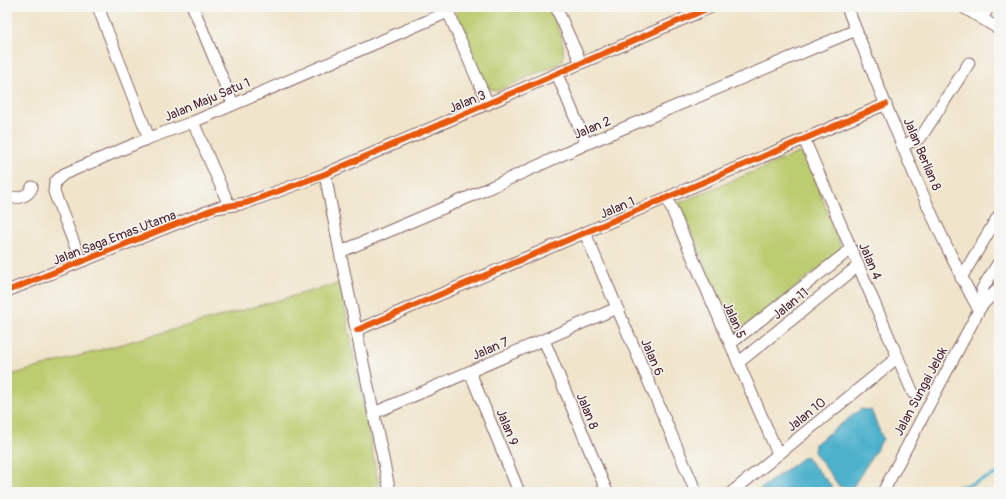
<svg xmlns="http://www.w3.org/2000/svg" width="1006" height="499" viewBox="0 0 1006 499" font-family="Pangolin,sans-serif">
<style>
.green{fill:#bccc6f;stroke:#83764d}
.water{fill:#4db1cc;stroke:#4c687c}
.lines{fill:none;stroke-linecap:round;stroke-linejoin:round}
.stream{stroke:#4db1cc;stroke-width:3}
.minor-casing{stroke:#846463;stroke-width:13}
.minor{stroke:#fff;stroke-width:11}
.cycleway-casing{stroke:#f6f6f2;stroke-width:8}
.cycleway{stroke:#e8590c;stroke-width:6}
.labels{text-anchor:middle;stroke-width:3;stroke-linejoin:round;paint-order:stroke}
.street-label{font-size:13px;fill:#4a1f2b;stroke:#f6f6f2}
</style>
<rect width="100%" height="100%" fill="#f6f6f2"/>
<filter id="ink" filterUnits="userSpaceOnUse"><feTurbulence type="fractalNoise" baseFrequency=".025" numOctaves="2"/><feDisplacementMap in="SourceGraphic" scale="8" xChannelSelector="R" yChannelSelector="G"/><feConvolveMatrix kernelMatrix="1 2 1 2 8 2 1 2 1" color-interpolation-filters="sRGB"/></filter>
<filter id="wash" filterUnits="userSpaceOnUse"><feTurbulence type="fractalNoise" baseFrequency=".012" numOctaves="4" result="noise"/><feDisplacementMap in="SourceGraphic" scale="16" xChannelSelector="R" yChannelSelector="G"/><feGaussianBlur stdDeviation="0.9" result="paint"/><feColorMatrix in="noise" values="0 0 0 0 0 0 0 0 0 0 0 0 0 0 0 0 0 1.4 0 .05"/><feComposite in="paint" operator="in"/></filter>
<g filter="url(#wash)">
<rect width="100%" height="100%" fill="#f0e4ca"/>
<path class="green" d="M454,7H549C556,24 566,40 563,60L556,65L497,91L486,87Z
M798,153L806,157L842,250L735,335L679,203Z
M340,283L380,492H7V376Z"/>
<path class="water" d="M861,409L871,410L883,439L853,487L846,488L839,486L814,452L815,444Z
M805,456L832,486L831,492H756Z"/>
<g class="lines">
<path class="stream" d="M939,492L971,484L999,473"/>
</g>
</g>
<g filter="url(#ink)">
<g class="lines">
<g class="minor-casing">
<path id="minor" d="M98,7L149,138
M193,7L233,104
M446,7L488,104
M556,7L581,63
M847,7C887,108 927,215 979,310
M963,7L999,29
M982,18L989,7
M557,74L586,144
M193,122L229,205
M804,139L913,393
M904,145L921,137L969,63
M325,174L340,252L390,492
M7,198C17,198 28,198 32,187
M667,198L778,454
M585,233L696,492
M340,252L469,197L586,144L856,30
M81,261L54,192L55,182L64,174L149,138L193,122L448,12
M961,278L999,215
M7,291L216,208L246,203L325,174L711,7
M983,304L982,289L999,262
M357,330L886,104
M544,340L607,492
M730,344L851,249
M738,363L858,266
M470,372L519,492
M374,413L617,308
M732,492L898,357
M883,492L979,310C984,301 993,296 999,287"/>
</g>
<use href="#minor" class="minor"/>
<g class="cycleway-casing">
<path id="cycleway" d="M7,291L216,208L246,203L325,174L711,7
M357,330L886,104"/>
</g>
<use href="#cycleway" class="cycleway"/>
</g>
</g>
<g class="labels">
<g class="street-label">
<text transform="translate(207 99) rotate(-23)" y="5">Jalan Maju Satu 1</text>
<text transform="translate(467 101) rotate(-23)" y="5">Jalan 3</text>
<text transform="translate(592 127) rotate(-23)" y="5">Jalan 2</text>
<text transform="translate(923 154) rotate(67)" y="5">Jalan Berlian 8</text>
<text transform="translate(617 207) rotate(-23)" y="5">Jalan 1</text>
<text transform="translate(114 237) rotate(-21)" y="5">Jalan Saga Emas Utama</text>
<text transform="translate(871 261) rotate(67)" y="5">Jalan 4</text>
<text transform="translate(790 303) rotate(-39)" y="5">Jalan 11</text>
<text transform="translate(735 320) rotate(66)" y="5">Jalan 5</text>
<text transform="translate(490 348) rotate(-23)" y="5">Jalan 7</text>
<text transform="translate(653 357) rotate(67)" y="5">Jalan 6</text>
<text transform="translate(920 391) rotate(-62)" y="5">Jalan Sungai Jelok</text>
<text transform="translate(588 411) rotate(68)" y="5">Jalan 8</text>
<text transform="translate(806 414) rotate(-39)" y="5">Jalan 10</text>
<text transform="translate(508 427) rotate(68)" y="5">Jalan 9</text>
</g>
</g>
<rect width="1006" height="499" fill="none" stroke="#f6f6f2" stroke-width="24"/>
</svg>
